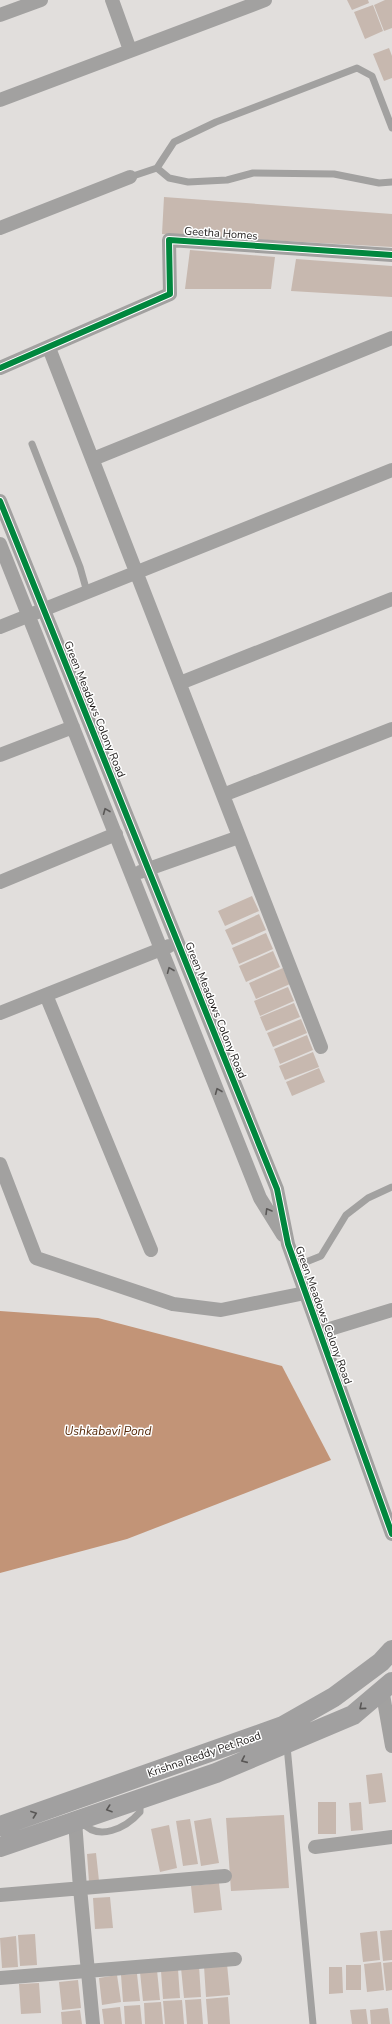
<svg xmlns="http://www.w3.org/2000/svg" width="392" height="2024" viewBox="0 0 392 2024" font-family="'Nunito Sans',sans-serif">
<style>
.water{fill:#c29477}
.building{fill:#c7b8af}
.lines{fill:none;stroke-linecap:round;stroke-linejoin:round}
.service{stroke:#a2a1a0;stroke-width:7}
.minor{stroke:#a2a1a0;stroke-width:14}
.secondary{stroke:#a1a0a0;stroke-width:20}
.cycleway-casing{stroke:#fff;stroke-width:8}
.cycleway{stroke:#00873e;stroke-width:6}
.oneway{stroke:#595756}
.labels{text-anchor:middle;stroke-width:3;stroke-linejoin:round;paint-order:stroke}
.street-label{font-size:11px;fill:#1e1b1a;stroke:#fff}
.water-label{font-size:12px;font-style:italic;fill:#562a0a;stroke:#fff}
</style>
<rect width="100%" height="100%" fill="#e1dedc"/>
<path class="water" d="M0,1311L98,1318L282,1366L331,1460L127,1539L0,1573Z"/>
<path class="building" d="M347,0H368L369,3L352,10Z
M385,0H392V28L384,31L374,5Z
M373,5L383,31L365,39L354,12Z
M389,48L392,56V78L384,81L373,54Z
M164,197L392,214V247L162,234Z
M190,250L275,257L271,289H185Z
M296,259L392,266V297L291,291Z
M252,896L259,911L225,926L218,911Z
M259,914L266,930L232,945L225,930Z
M266,933L273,949L239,964L232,948Z
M273,951L280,967L246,982L239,966Z
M283,968L290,984L256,999L249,983Z
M288,987L294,1001L260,1016L254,1001Z
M294,1003L300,1017L266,1031L260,1017Z
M301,1019L307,1033L273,1047L267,1033Z
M307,1035L313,1050L280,1064L274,1049Z
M313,1052L319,1067L285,1080L279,1066Z
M319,1068L325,1082L292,1096L286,1082Z
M382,1773L386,1802L369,1804L366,1775Z
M318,1802H336V1834H318Z
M361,1802L363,1830L351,1831L349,1803Z
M284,1815L289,1888L231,1891L226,1818Z
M211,1818L219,1863L201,1866L194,1821Z
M190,1819L198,1864L183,1866L176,1821Z
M169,1825L177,1868L160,1872L151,1829Z
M96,1853L99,1881L89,1882L87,1854Z
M219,1883L222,1910L194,1913L191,1886Z
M110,1897L113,1928L95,1929L93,1898Z
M392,1930V1960L383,1961L380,1931Z
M377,1931L380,1960L363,1962L360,1933Z
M35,1934L37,1965L20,1966L18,1935Z
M16,1936L18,1967L2,1968L0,1938Z
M381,1962L384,1990L367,1992L364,1964Z
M392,1962V1990L386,1991L383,1963Z
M227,1964L230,1995L206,1997L204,1966Z
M346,1965H361V1990H346Z
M199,1966L201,1997L184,1998L181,1968Z
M329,1967H342L343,1993L329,1994Z
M178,1969L180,1998L163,1999L161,1971Z
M157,1970L160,2000L143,2001L140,1972Z
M137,1974L140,2001L123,2002L121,1975Z
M117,1975L121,2002L102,2005L99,1978Z
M78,1980L81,2008L62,2010L59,1982Z
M39,1983L41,2013L21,2014L19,1984Z
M228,1997L230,2024H208L206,1999Z
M201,1999L203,2024H187L185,2000Z
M182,2000L184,2024H165L163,2001Z
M161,2002L163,2024H145L144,2003Z
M140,2005L142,2024H125L124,2006Z
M120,2007L122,2024H104L102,2009Z
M388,2008L390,2024H371L370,2010Z
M366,2009L368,2024H352L350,2010Z
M80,2010L82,2024H62L61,2012Z"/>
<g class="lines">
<path class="service" d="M157,168L169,178L188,182L227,180L253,173L334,174L379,183L392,182
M130,177L157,168L174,142L216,122L357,68L372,76L392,128
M32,444L80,567L87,592
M296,1266L321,1256L346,1215L368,1198L392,1187
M287,1746L313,2024
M82,1822C98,1842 126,1828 140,1812V1801"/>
<path class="minor" d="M112,0L130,50
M0,15L41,0
M0,100L265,0
M0,228L130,177
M49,348L321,1047
M0,368L170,294L169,240L392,255
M93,459L392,338
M0,501L277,1189L288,1244L392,1534
M0,544L260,1198L283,1235
M0,627L392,470
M180,683L392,599
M0,755L73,727
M223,795L392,729
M140,872L239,837
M0,882L116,834
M46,995L151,1250
M0,1013L169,946
M0,1164L36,1258L173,1304L221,1310L305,1293
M320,1332L392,1310
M382,1689L392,1746
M75,1821L80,1888L93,2024
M315,1847L392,1837
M0,1895L225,1876
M0,1978L235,1959"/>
<path class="secondary" d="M0,1826L283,1726L334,1697L381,1662L392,1650
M0,1847L216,1773L353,1715L392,1682"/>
<g class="cycleway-casing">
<path id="cycleway" d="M0,368L170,294L169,240L392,255
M0,501L277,1189L288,1244L392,1534"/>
</g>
<use href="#cycleway" class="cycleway"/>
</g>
<defs><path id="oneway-chevron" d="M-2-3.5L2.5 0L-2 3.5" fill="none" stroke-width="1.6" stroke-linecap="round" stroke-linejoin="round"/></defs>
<g class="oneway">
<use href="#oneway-chevron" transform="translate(106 811) rotate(-112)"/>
<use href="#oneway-chevron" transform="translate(170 970) rotate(-112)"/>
<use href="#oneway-chevron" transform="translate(218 1091) rotate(-112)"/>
<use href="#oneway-chevron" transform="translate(268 1211) rotate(-121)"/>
<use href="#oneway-chevron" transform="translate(362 1707) rotate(140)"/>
<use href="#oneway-chevron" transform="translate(244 1760) rotate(156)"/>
<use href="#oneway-chevron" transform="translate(109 1809) rotate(161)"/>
<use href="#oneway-chevron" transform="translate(34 1814) rotate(-20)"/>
</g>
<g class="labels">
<g class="street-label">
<text transform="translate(221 233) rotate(4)" y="4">Geetha Homes</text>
<text transform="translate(95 709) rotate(68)" y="4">Green Meadows Colony Road</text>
<text transform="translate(216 1010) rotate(68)" y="4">Green Meadows Colony Road</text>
<text transform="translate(324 1315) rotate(70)" y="4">Green Meadows Colony Road</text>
<text transform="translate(204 1754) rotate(-19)" y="4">Krishna Reddy Pet Road</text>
</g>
<g class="water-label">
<text x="108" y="1435">Ushkabavi Pond</text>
</g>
</g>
</svg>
